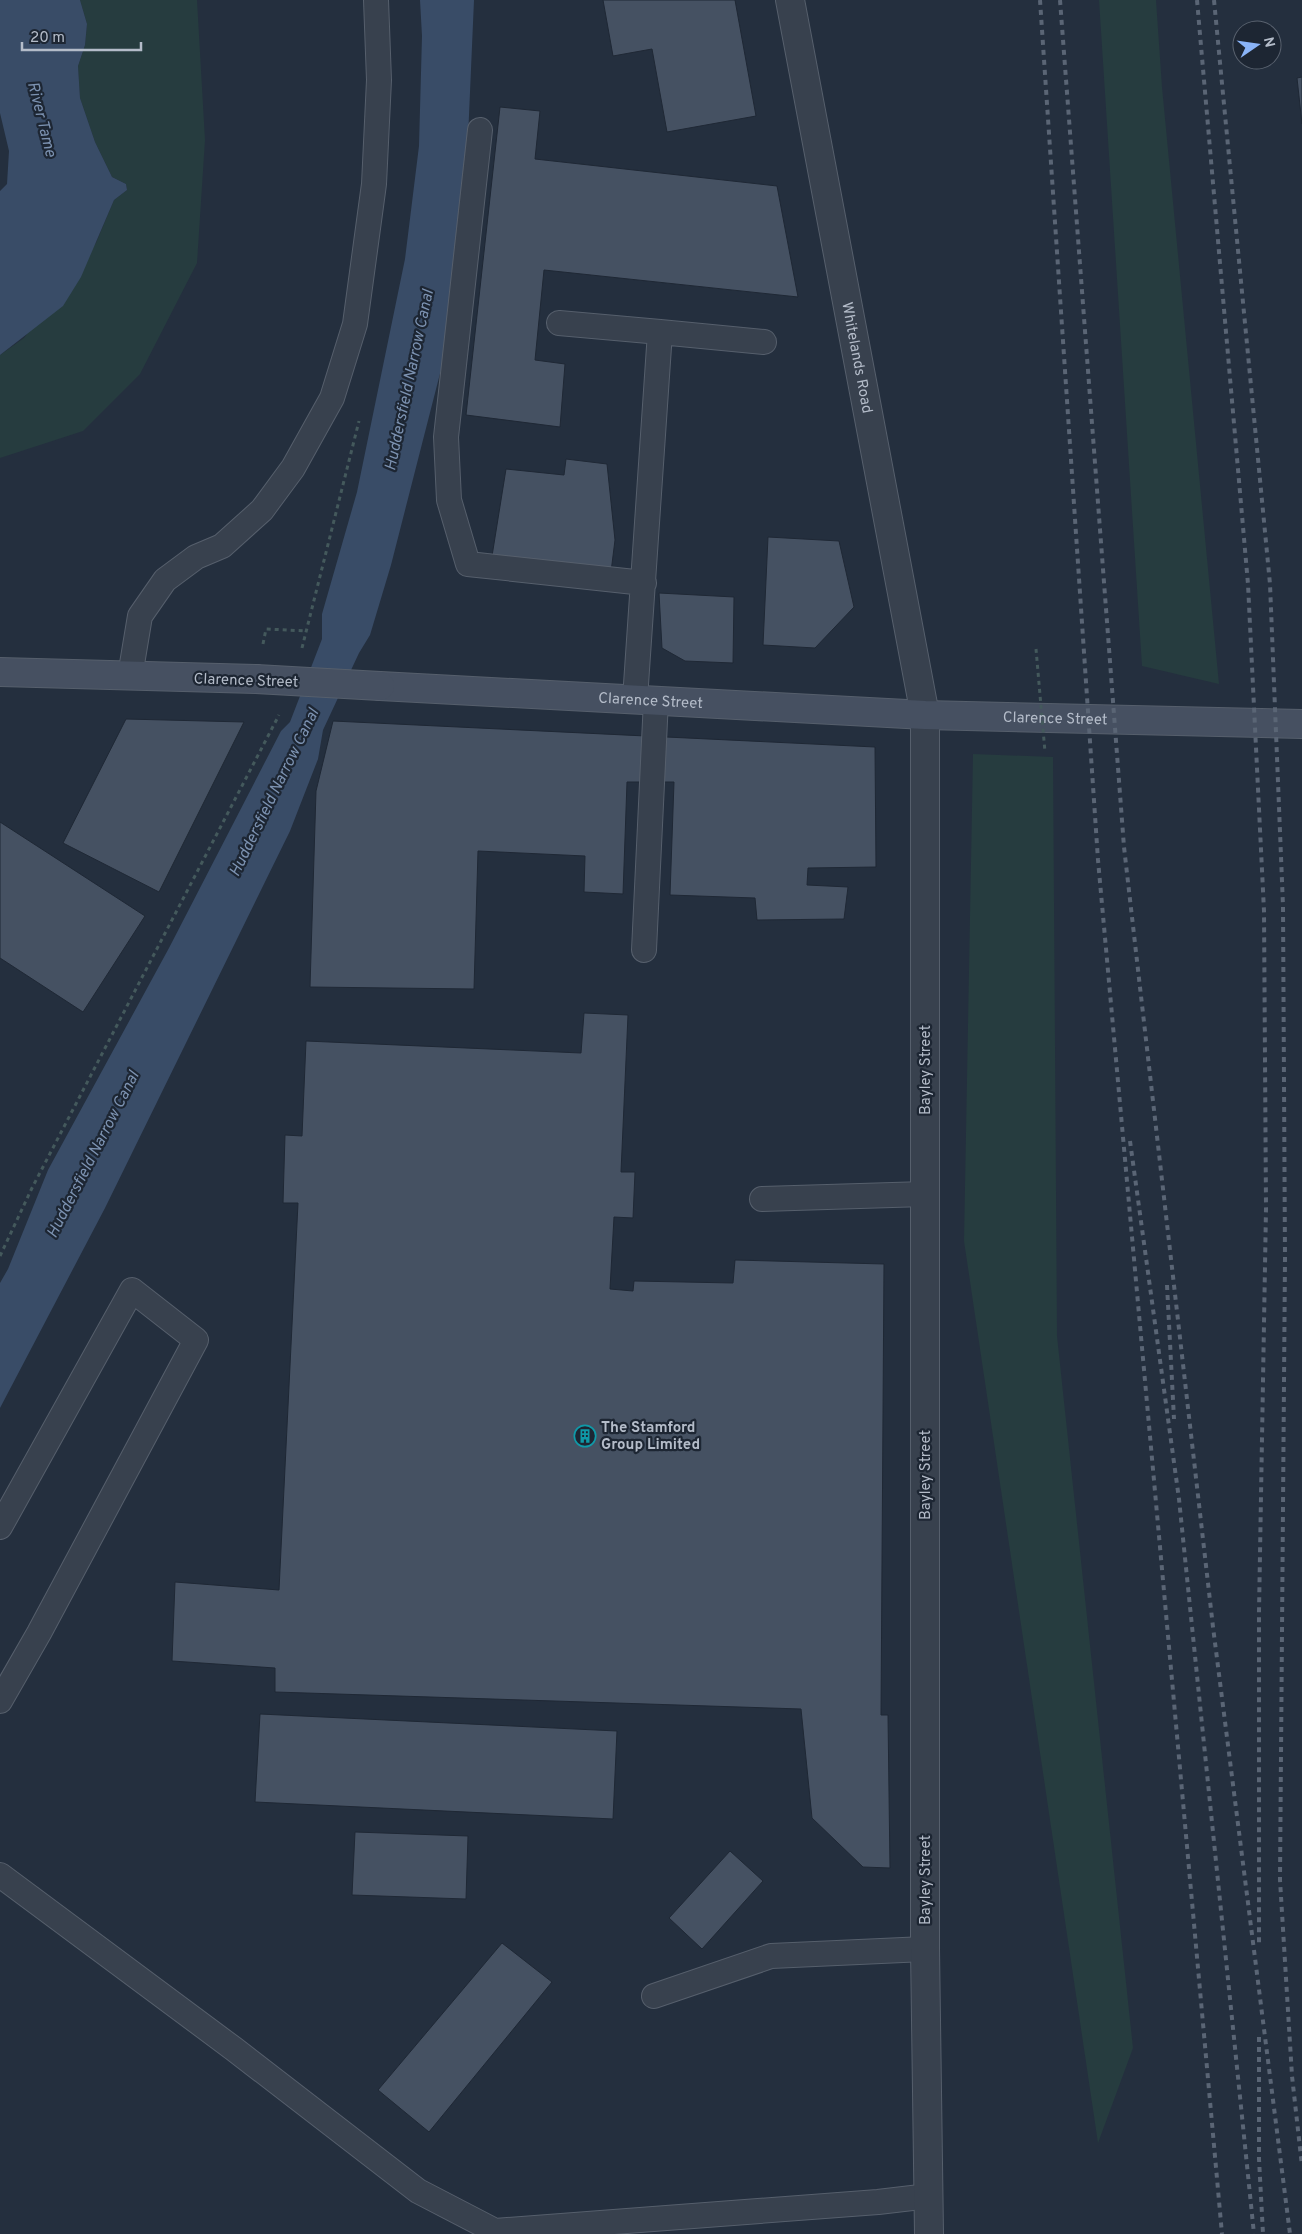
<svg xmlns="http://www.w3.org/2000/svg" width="1302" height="2234" viewBox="0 0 1302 2234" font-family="Overpass,sans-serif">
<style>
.green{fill:#263c3f}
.water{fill:#394c67}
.building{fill:#455162;stroke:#1f2835}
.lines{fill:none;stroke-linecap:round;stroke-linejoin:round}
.service-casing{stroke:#565f6c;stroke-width:26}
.tertiary-casing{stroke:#565f6c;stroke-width:30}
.secondary-casing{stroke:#565f6c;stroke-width:30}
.path{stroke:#44595c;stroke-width:3;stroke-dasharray:4 4;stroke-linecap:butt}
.service{stroke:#38414e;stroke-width:24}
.tertiary{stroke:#38414e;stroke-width:28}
.secondary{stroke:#465061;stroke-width:28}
.rail{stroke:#5a6575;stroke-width:4;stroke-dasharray:5 5;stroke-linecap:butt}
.secondary-bridge-casing{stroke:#565f6c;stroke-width:30;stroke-linecap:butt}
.path-bridge{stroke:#44595c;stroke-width:3;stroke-dasharray:4 4;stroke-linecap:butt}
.secondary-bridge{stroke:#465061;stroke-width:28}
.labels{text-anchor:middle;stroke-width:4.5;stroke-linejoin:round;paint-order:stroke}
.street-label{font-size:15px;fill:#b4bcc9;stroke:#1d2633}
.poi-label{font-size:15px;font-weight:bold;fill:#b4bcc9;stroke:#1d2633;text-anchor:start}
.water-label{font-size:16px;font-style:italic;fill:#7c92b1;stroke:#1d2633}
</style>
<rect width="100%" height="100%" fill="#242f3e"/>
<path class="green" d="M80,0H197L205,140L197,263L140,374L83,431L0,458V355L24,338L96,243L114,200L127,190L126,184L112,177L95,142L80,98L78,66L85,45L87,24Z
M1099,0H1156L1162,87L1219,684L1142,666Z
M973,754L1053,757L1057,1336L1133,2048L1098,2143L964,1241Z"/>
<path class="water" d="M0,0H80L87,24L85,45L78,66L80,98L95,142L112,177L126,184L127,190L114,200L81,277L63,306L0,355V191L7,184L9,151L0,113Z
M420,0H474L468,138L445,354L391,565L370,635L359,653L323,730L318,759L290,831L105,1208L0,1408V1283L8,1269L48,1170L169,948L281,731L290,722L322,639V614L357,492L405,259L419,146L422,36Z"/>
<path class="building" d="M603,0H735L756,116L667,132L652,49L613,56Z
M1302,77V124L1297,78Z
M500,107L540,111L535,159L777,186L798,297L544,270L535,360L565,364L560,427L466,415Z
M566,459L607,464L615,540L611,572L492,556L506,469L564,475Z
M768,537L839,541L854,607L815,648L763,645Z
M659,593L734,597L733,663L685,661L662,648Z
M126,719L244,722L159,892L63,843Z
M333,721L875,747L876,867L808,868L807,885L848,887L844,919L757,920L755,898L670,895L674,782H627L623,894L584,892L585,856L478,851L474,989L310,987L316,791Z
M0,822L145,916L83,1012L0,958Z
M584,1013L628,1015L621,1172H635L633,1218L614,1217L610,1289L633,1291L634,1281L733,1283L735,1260L884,1264L881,1715H888L890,1868L863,1867L812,1818L801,1709L275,1692V1668L172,1661L175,1582L279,1590L298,1203H283L285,1135L302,1136L306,1041L581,1053Z
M260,1714L617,1731L613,1819L255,1802Z
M355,1832L468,1836L466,1899L352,1895Z
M730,1851L763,1881L702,1949L669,1918Z
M502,1943L552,1982L429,2132L378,2090Z"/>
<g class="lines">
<g class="service-casing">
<path id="service" d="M480,130L446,437L449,500L468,564L644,583
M559,323L660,332
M130,676L140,616L165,580L196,557L222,546L262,510L293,468L332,398L355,324L374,184L379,80L376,0
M635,699L660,332L764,342
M644,950L656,700
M762,1199L925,1194
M0,1527L132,1290L196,1340L39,1633L0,1701
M0,1875L234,2049L418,2191L495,2231L878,2202L929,2196
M654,1996L771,1956L925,1949"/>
</g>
<g class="tertiary-casing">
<g id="tertiary">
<path id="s1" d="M790,0L925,715V1949L929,2234"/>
</g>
</g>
<g class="secondary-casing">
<g id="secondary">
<path d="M0,672L256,679"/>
<path id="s2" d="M380,686L925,715L1302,724"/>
</g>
</g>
<path class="path" d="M263,644L266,629L307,631
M302,648L359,421
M0,1256L32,1188L279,715"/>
<use href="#service" class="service"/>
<use href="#tertiary" class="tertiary"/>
<use href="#secondary" class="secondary"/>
<path class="rail" d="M1040,0L1098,860L1222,2234
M1060,0L1124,847L1213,1627L1290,2234
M1197,0L1248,584L1264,911L1266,1208L1259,1612V1945
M1214,0L1270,584L1283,906L1285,1258L1280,1880L1292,2076L1302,2166
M1130,1141L1179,1499L1254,2234
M1167,1285L1174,1419
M1259,2037V2159L1263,2234"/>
<g class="secondary-bridge-casing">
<path id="secondary-bridge" d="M256,679L380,686"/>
</g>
<path class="path-bridge" d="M1036,649L1045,752"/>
<use href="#secondary-bridge" class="secondary-bridge"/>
</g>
<defs>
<g id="building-ring" transform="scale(1.125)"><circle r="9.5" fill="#1d2633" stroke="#0f9aa8" stroke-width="1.5"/><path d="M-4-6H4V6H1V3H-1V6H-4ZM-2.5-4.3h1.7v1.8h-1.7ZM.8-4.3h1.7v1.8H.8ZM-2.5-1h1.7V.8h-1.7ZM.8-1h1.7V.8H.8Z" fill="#0f9aa8"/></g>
</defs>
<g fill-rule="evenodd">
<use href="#building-ring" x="585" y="1436"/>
</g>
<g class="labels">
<g class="street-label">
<text dy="5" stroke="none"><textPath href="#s1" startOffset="364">Whitelands Road</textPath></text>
<text transform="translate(246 680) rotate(2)" y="5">Clarence Street</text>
<text dy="5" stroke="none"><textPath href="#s2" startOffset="271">Clarence Street</textPath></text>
<text dy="5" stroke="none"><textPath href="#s2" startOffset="676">Clarence Street</textPath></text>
<text transform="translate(925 1070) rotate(-90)" y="5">Bayley Street</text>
<text transform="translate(925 1475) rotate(-90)" y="5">Bayley Street</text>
<text transform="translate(925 1880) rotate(-90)" y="5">Bayley Street</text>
</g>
<g class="poi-label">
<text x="601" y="1432">The Stamford<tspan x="601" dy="17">Group Limited</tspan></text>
</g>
<g class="water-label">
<text transform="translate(43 119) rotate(76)" y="6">River Tame</text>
<text transform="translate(408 380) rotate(-78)" y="6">Huddersfield Narrow Canal</text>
<text transform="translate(273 792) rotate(-64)" y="6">Huddersfield Narrow Canal</text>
<text transform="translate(92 1154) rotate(-63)" y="6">Huddersfield Narrow Canal</text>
</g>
</g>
<g transform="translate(1257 45) rotate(77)"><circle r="24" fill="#1d2633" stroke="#59626f"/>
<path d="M0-4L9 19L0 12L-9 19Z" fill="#8ab4f8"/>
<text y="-8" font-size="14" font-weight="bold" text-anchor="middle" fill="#b4bcc9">N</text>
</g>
<path d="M22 42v8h119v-8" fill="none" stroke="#b4bcc9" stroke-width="2.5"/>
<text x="30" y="42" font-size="15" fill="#b4bcc9" stroke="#1d2633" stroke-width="4" paint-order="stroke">20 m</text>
</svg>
